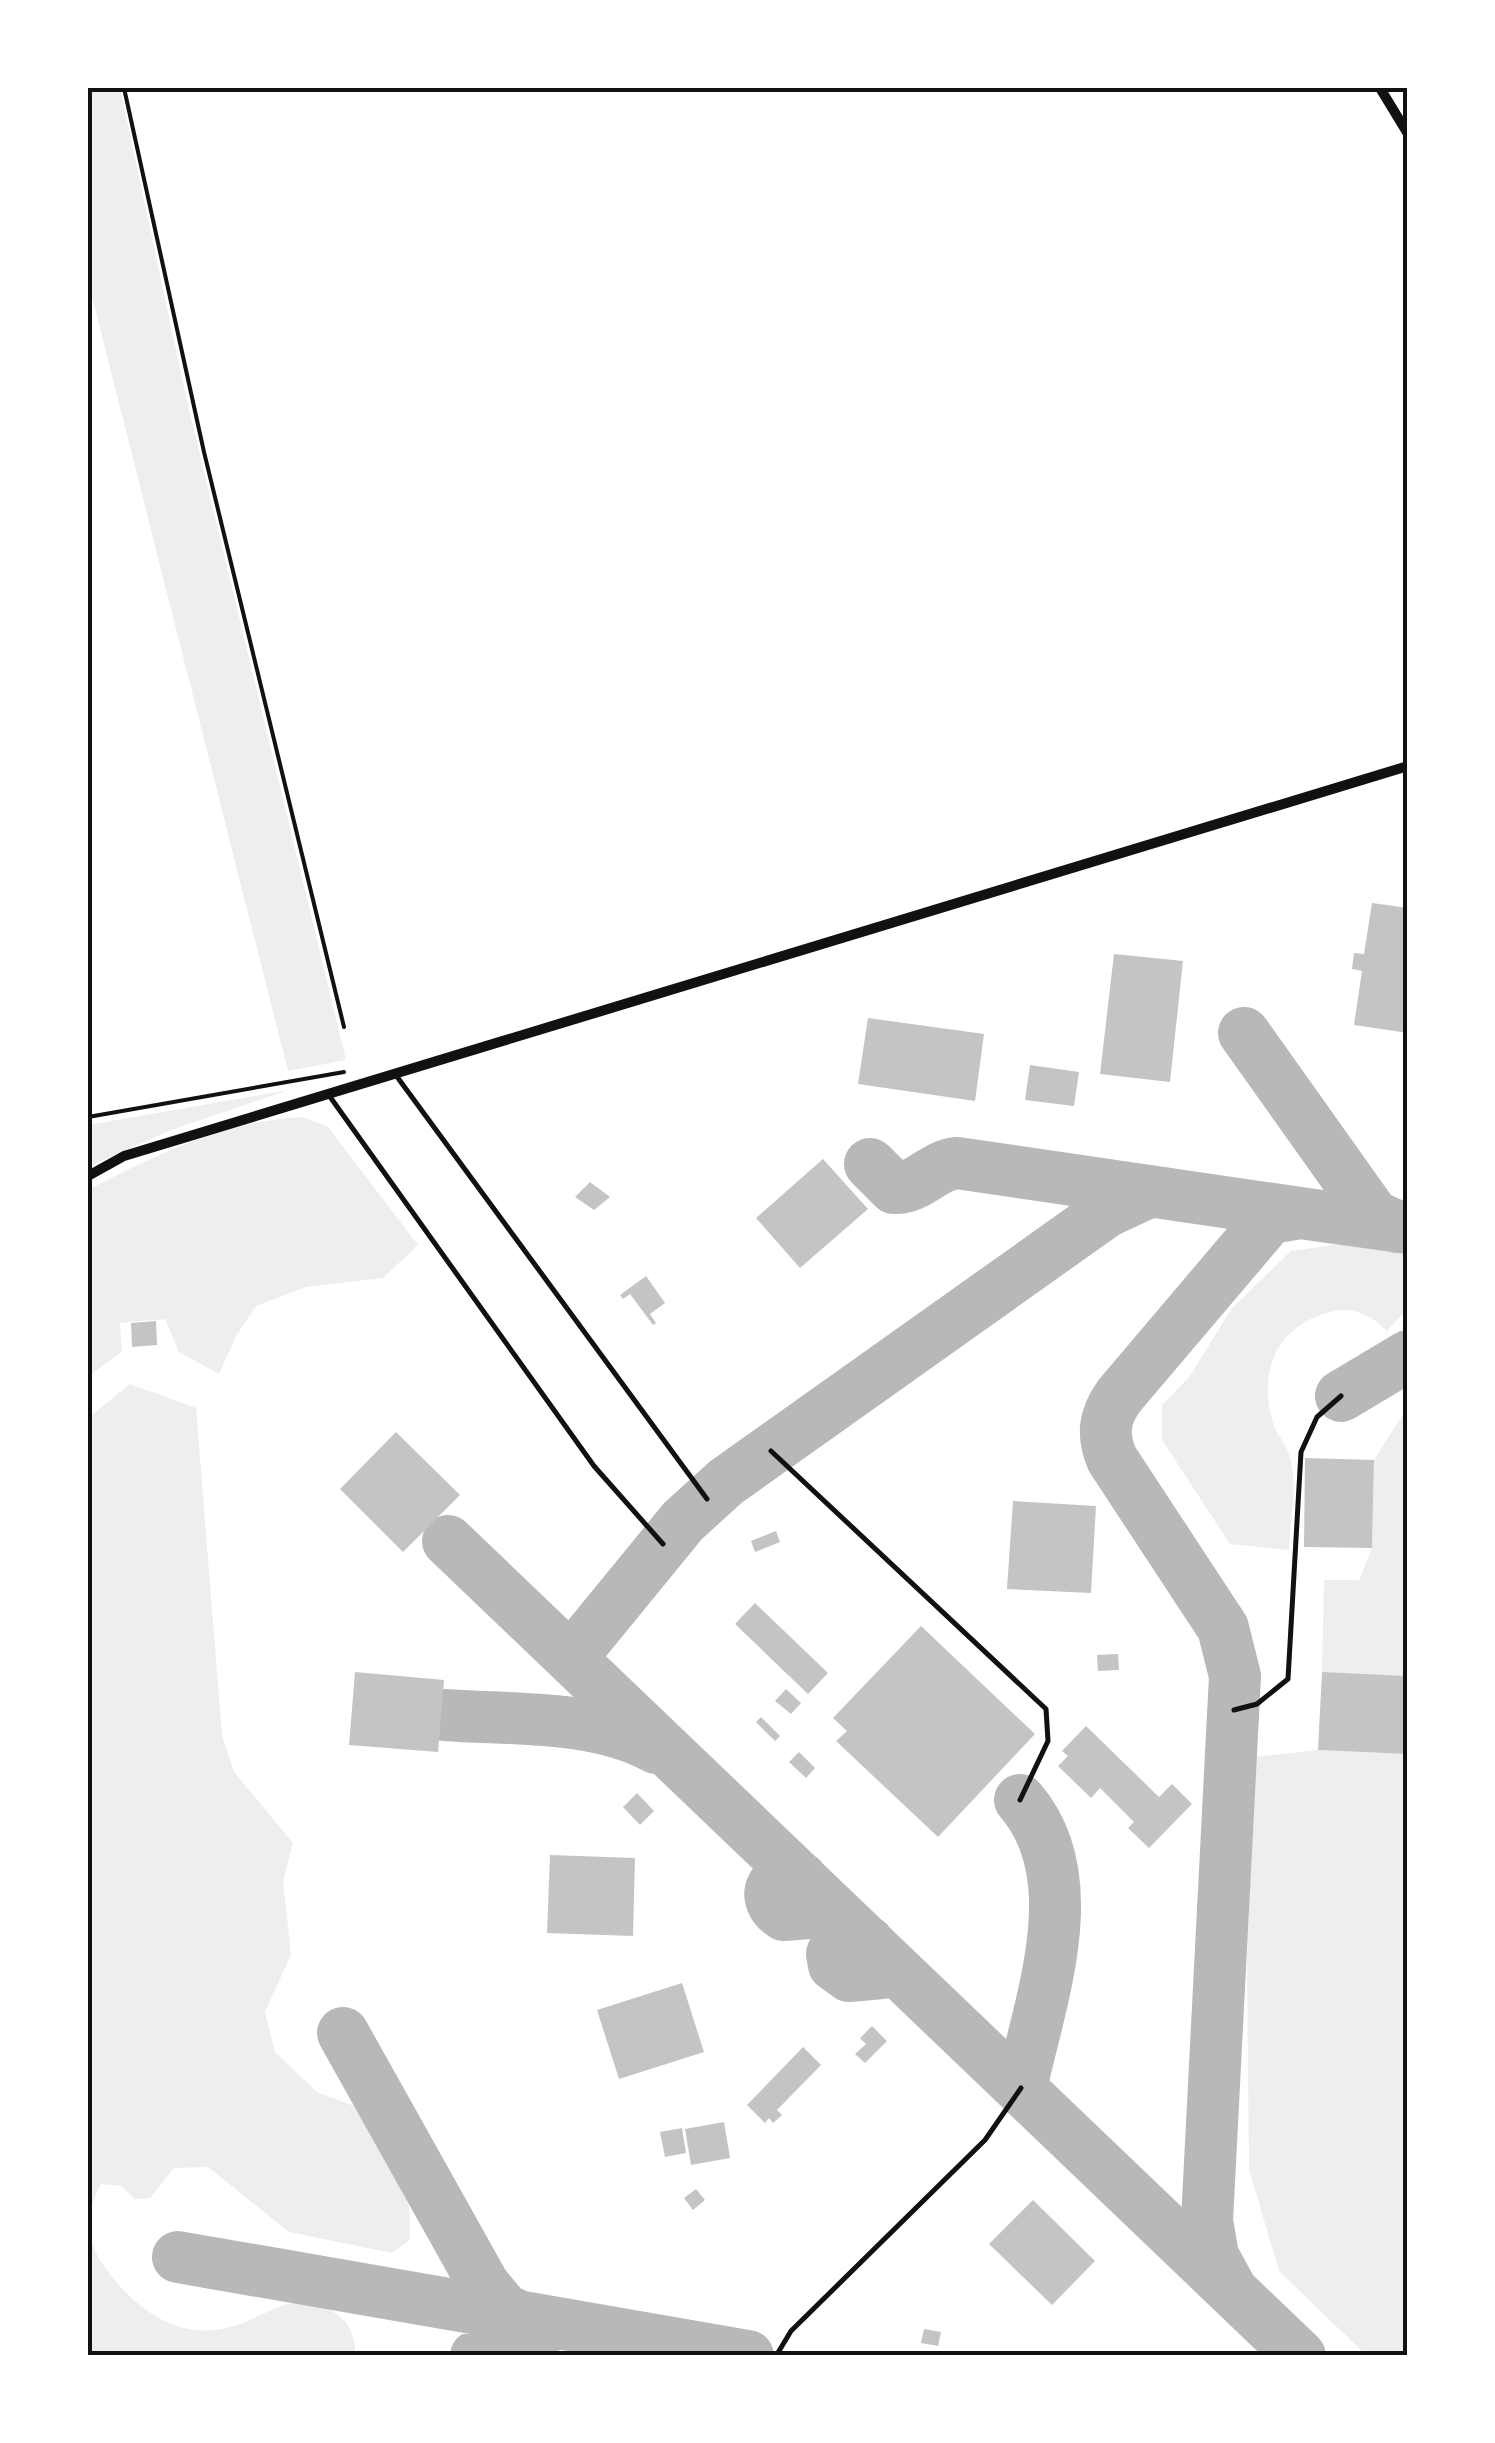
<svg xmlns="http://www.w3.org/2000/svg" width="1495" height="2443" viewBox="0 0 1495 2443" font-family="Lora,serif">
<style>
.green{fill:#eee}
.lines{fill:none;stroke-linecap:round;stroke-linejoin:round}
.taxiway{stroke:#b8b8b8;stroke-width:52}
.building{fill:#c4c4c4}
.path{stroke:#111;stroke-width:4}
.service{stroke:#111;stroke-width:5}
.minor{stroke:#111;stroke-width:10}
.neatline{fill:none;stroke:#111;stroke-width:4}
</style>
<rect width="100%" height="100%" fill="#fff"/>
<path class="green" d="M88,88H120L187,401L346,1060L288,1071L88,281Z
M289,1090L171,1130L88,1167V1125Z
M303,1117L328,1127L418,1245L383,1278L306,1287L256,1306L236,1336L219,1374L179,1352L165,1319L120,1323L122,1351L88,1377V1190C152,1156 230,1120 303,1117Z
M1354,1242L1407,1248V1309L1387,1331C1369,1313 1350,1306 1326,1313C1275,1329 1258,1373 1273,1423C1277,1435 1287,1445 1290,1458C1298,1486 1290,1521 1289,1550L1230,1544L1162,1440V1405L1190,1376L1232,1308L1291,1251Z
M130,1384L196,1408L222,1735L234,1772L293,1843L283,1882L291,1955L265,2012L275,2052L317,2092L354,2106L385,2152L409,2206L410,2240L392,2253L289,2232L208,2167L174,2168L150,2198L134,2199L122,2186L101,2184C84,2215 86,2242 106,2269C132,2304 169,2335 215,2330C264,2325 289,2281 338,2315C351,2325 356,2340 355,2355H88V1418Z
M1407,1408V1676L1322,1672L1324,1580H1359L1372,1548L1374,1460Z
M1318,1750L1407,1754V2355H1366L1279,2271L1249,2169L1247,1958L1255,1757Z"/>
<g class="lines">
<path class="taxiway" d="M1244,1033L1374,1216L1398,1227
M870,1164L894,1188C919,1189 933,1165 957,1163L1300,1213
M1341,1396L1408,1356
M448,1541L1300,2356
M571,1658L683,1521L726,1482L1106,1212L1151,1191
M444,1715C513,1720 594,1714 656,1748
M1020,1800C1087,1877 1041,1997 1021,2088
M801,1878C772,1869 758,1899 784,1915L822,1912
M868,1942L855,1936L840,1940L832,1954L834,1965L849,1976L882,1973
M343,2033L484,2285L504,2309L516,2315
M178,2257L748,2356
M1231,2289L1213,2256L1207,2221L1235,1676L1223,1628L1112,1459C1102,1435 1104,1417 1119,1396L1270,1218L1300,1213L1408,1228
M476,2356L534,2329L558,2324"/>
</g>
<path class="building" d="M1372,903L1408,908V1033L1354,1025L1362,971L1352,969L1354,953L1364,954Z
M1114,954L1183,961L1170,1082L1100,1074Z
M868,1018L984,1034L975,1101L858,1084Z
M1030,1065L1079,1072L1074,1106L1025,1100Z
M823,1159L868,1209L800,1268L756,1218Z
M590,1182L610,1197L594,1210L575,1197Z
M646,1276L665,1303L650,1314L656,1323L653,1325L630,1294L623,1299L620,1295Z
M156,1321L157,1345L132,1347L131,1323Z
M396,1432L460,1495L403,1552L340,1489Z
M1305,1458L1374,1460L1372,1548L1304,1547Z
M1013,1501L1096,1506L1091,1593L1007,1589Z
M776,1531L780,1542L755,1552L751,1541Z
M755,1603L828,1673L808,1694L735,1624Z
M921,1626L1035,1734L938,1837L836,1741L847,1731L833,1718Z
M1118,1654L1119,1670L1098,1671L1097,1655Z
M355,1672L444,1680L438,1752L349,1745Z
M1322,1672L1408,1676V1754L1318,1750Z
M786,1689L801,1703L791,1714L775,1701Z
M761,1717L780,1736L775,1741L756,1722Z
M1086,1726L1159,1797L1172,1784L1192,1804L1149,1848L1128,1828L1134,1822L1100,1788L1091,1798L1058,1766L1068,1756L1062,1751Z
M799,1752L815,1768L806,1778L789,1762Z
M637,1793L654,1811L640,1825L623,1807Z
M550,1855L635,1858L633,1936L547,1933Z
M682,1983L704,2052L619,2079L597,2010Z
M872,2026L887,2041L865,2063L855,2054L866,2044L860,2038Z
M803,2047L821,2065L777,2110L782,2115L773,2123L769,2118L765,2123L747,2105Z
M724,2122L730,2158L691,2165L685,2129Z
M682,2128L686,2153L665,2157L660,2132Z
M696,2189L705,2200L693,2210L684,2198Z
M1033,2200L1095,2261L1052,2305L989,2244Z
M924,2329L941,2332L938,2346L921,2343Z"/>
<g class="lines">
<path class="path" d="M124,88L204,452L344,1027
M88,1117L344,1072"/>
<path class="service" d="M395,1074L707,1499
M328,1094L594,1466L663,1544
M771,1451L1046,1709L1048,1741L1020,1800
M1234,1710L1257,1704L1288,1679L1301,1452L1317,1417L1341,1396
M776,2356L791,2331L985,2140L1021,2088"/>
<path class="minor" d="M1380,88L1408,134
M88,1176L124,1156L1408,766"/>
</g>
<rect width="1495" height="2443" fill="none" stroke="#ffffff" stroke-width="180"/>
<rect x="90" y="90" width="1315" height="2263" class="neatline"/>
</svg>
